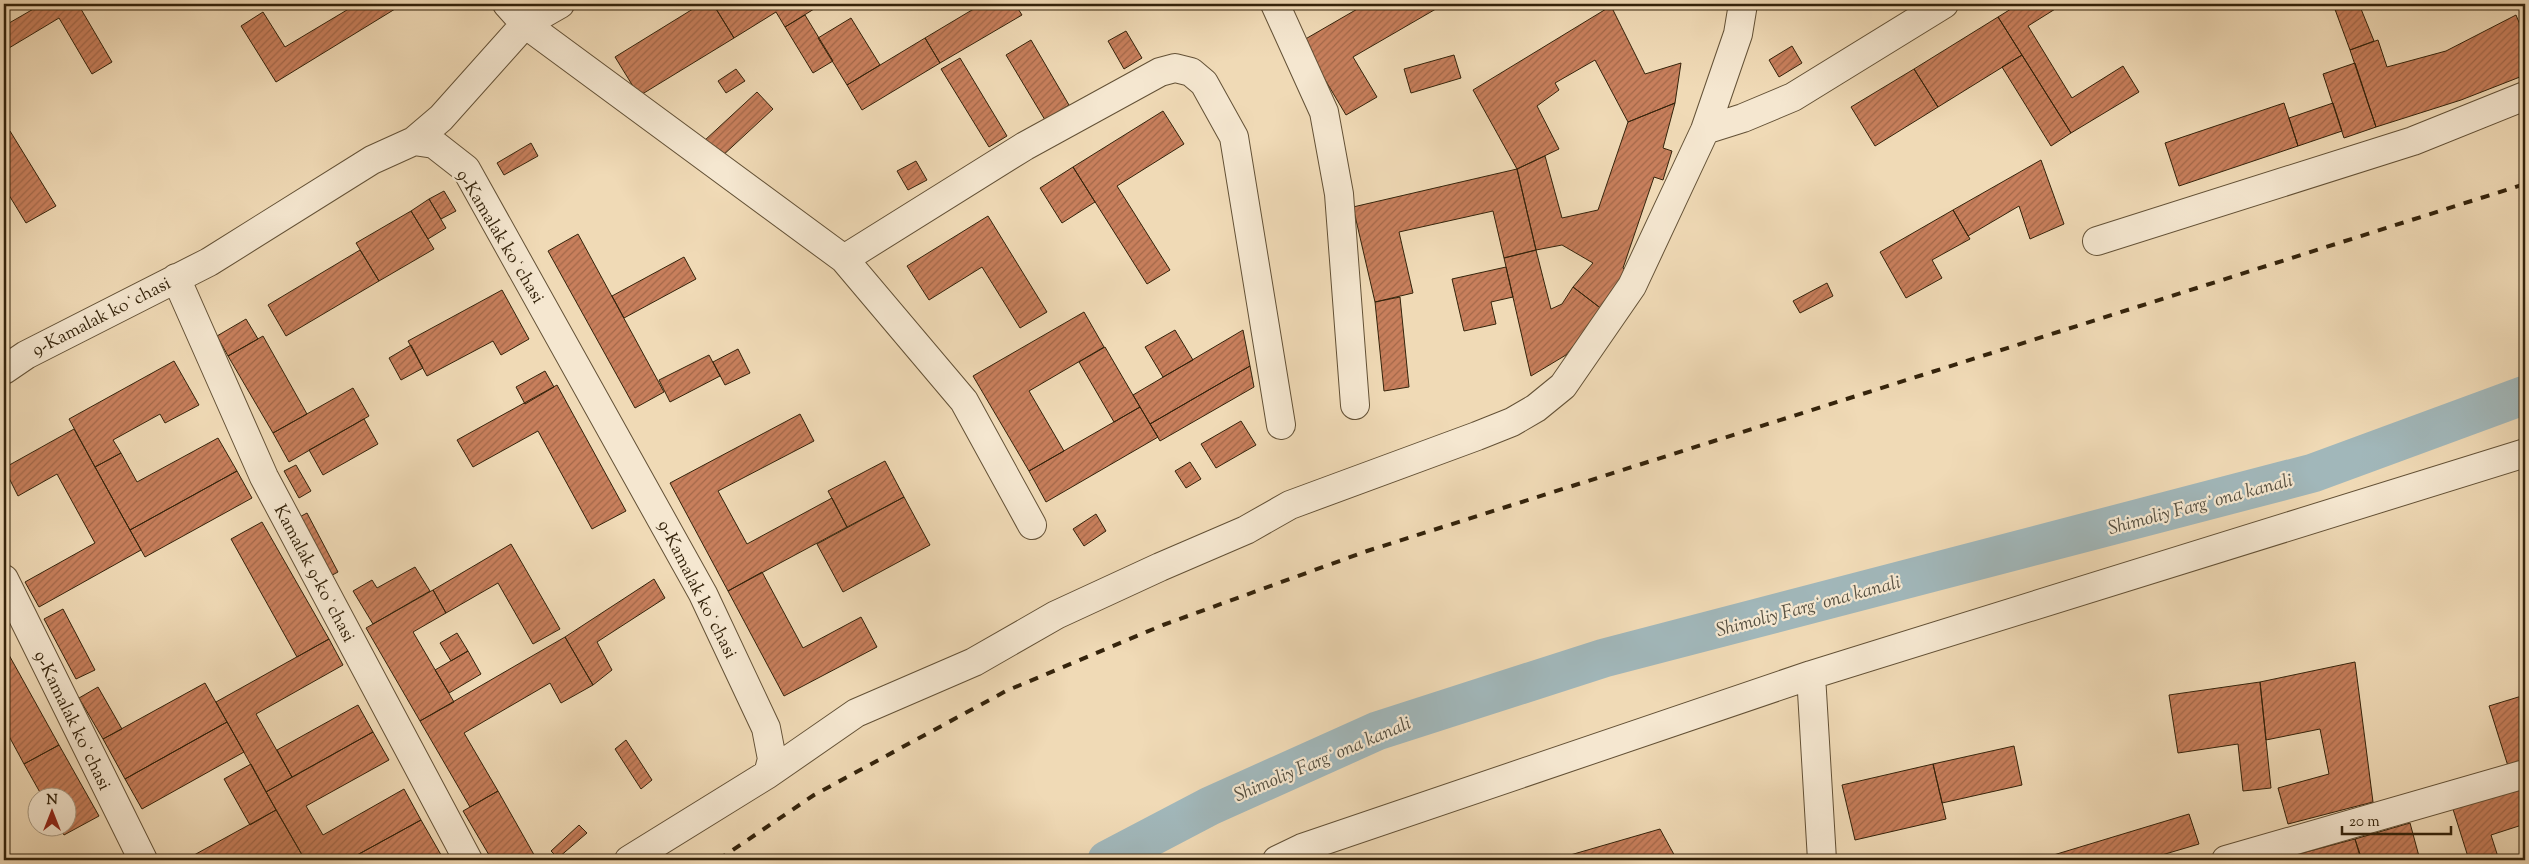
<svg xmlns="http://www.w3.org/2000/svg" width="2529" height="864" viewBox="0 0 2529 864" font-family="'Sorts Mill Goudy',serif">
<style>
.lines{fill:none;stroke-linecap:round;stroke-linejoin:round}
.canal{stroke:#a1b7ba;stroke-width:39}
.building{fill:url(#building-hatch);stroke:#34230b}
.minor-casing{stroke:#635136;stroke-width:30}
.minor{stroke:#f5e7d0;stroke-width:28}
.rail{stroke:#34230b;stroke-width:4;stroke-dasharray:9 9;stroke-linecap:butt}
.labels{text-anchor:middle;stroke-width:4.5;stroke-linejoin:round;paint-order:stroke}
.street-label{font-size:18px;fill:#34230b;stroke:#f5e7d0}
.water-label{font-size:19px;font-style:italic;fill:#554f40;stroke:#f5e7d0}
</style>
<defs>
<pattern id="building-hatch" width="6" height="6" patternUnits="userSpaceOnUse" patternTransform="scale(1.25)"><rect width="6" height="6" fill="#c87f5c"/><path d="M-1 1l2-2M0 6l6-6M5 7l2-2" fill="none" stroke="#a3684a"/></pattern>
</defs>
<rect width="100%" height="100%" fill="#f0dab6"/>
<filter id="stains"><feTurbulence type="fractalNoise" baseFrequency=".004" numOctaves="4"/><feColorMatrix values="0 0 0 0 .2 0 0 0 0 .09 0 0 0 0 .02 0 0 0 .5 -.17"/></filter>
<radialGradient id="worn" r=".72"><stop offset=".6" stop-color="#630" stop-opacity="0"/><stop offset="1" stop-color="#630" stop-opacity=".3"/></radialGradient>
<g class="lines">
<path class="canal" d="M1107,860L1210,806L1377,731L1604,658L2313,473L2525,395"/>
</g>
<path class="building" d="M42,4H78L112,62L92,74L59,18L4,51V26Z
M357,4H392L395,9L276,82L241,26L263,12L285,47Z
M701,4H713L734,38L639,96L615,57Z
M713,4H811L814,9L785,27L776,12L734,38Z
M982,4H1015L1022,15L940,63L925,38Z
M1366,4H1440L1441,6L1353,57L1377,97L1346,115L1302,41Z
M2019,4H2058L2060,6L2028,26L2072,98L2123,66L2139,92L2071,133L1998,17Z
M2333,4H2359L2374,41L2350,50Z
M1611,6L1645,74L1681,63L1675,103L1628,122L1595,60L1555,83L1559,90L1537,106L1559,149L1517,169L1473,90Z
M805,15L833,61L813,73L785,27Z
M2516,15L2525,37V75L2461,100L2376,127L2350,50L2378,40L2387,67L2446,51Z
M1998,17L2022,55L1938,107L1914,69Z
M851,18L880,65L847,85L818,38Z
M1126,31L1142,58L1124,69L1108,41Z
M925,38L940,63L862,110L847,85Z
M1031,40L1069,105L1045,120L1006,55Z
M1792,46L1802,63L1779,77L1769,60Z
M1454,55L1461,78L1411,93L1404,69Z
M2022,55L2071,133L2051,146L2002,67Z
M960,58L1007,136L989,147L941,69Z
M2355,63L2376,127L2344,138L2323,74Z
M736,69L745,81L726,93L718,81Z
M1914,69L1938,107L1875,146L1851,107Z
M757,92L773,109L720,158L704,141Z
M1675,103L1663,148L1672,151L1663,180L1654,177L1623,268L1630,275L1603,310L1573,287L1593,263L1562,245L1536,250L1517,169L1545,156L1562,218L1598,210L1628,122Z
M2284,103L2298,146L2179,186L2165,143Z
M2333,103L2342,131L2298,146L2289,118Z
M1163,111L1184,144L1117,186L1170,270L1147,284L1073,167Z
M10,131L56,206L26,223L4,187V135Z
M531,143L538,156L504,175L497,163Z
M2041,160L2064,224L2030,239L2019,206L1968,236L1953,210Z
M916,161L927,180L908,190L897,171Z
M1073,167L1095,202L1062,223L1040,188Z
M1517,169L1536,250L1504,258L1493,211L1399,232L1413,293L1375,302L1353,207Z
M444,191L456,211L441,219L429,199Z
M429,199L446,228L428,239L411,211Z
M1953,210L1970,239L1932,260L1942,278L1906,298L1880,252Z
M411,211L434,249L379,281L356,243Z
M988,216L1047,312L1020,328L982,267L929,300L907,266Z
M578,234L664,392L635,408L548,251Z
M360,250L379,281L286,336L268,305Z
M1536,250L1551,309L1562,304L1573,287L1603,310L1566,355L1531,376L1504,258Z
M684,257L696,279L624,318L612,296Z
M1506,267L1513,297L1491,302L1496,324L1464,331L1452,279Z
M1827,283L1833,296L1800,313L1793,301Z
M502,290L529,339L501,355L493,341L427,376L408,341Z
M1400,297L1409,387L1384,391L1375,302Z
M1084,312L1104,347L1029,391L1064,451L1029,471L973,376Z
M246,319L258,339L228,356L217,336Z
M1175,330L1193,360L1163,377L1145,347Z
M1243,330L1250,366L1150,424L1133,395Z
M263,336L307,414L273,433L228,356Z
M411,345L423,368L401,380L389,358Z
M1105,347L1140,407L1114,422L1079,362Z
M738,349L750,373L725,385L713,362Z
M709,355L720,376L670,402L659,380Z
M174,361L199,405L165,423L160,414L113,440L121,453L95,467L69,419Z
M1250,366L1254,387L1160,441L1150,424Z
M545,371L554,387L525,404L516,387Z
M557,385L626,511L592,529L538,431L473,467L457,440Z
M353,388L369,416L289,462L273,433Z
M1140,407L1158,437L1046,502L1029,471Z
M800,414L814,441L718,491L747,544L832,498L847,527L728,591L670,483Z
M364,419L378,444L323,475L309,450Z
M1241,421L1256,445L1216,468L1201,444Z
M74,429L141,550L39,607L25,582L95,543L57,474L18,496L4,468Z
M218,438L237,471L130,530L95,467L121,453L137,482Z
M885,461L904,497L847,527L828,491Z
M1190,462L1201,479L1186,488L1175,471Z
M296,465L311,491L299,498L284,471Z
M237,471L252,498L145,557L130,530Z
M904,497L930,545L843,592L817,544Z
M307,513L338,572L323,580L292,521Z
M1096,514L1106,531L1084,546L1073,529Z
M262,522L329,639L297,657L231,539Z
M511,544L560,629L533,644L498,583L446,613L433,590Z
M415,567L430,591L373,624L353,591L372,580L377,588Z
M762,572L803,648L861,617L877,647L784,696L728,591Z
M654,579L665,598L597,642L612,670L593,685L565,637Z
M433,590L446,613L413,632L454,702L420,721L366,628Z
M63,609L95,670L76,679L44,619Z
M457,633L468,651L451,661L440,643Z
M565,637L593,685L561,703L550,683L464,733L498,791L470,807L420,721Z
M329,639L343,665L256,714L292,777L266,792L216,702Z
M4,646L59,745L24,764L4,727Z
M468,651L481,674L449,693L435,670Z
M2355,662L2373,802L2288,824L2278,788L2329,774L2320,729L2266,740L2260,682Z
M2260,682L2271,788L2243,791L2238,744L2178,753L2169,695Z
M205,683L227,722L125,779L103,739Z
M98,687L122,729L103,739L79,698Z
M2525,695V761L2508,766L2489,706Z
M358,705L373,732L292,777L277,750Z
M227,722L244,752L142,809L125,779Z
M373,732L389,760L306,806L323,835L404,789L421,820L348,860H305L266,792Z
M626,740L652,780L641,789L615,749Z
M59,745L99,816L64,835L59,826H68V796H42L24,764Z
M2014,746L2022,785L1942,803L1933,764Z
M251,764L276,810L250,825L224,779Z
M1933,764L1946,819L1855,840L1842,785Z
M2525,783V824L2491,835L2499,860H2469L2452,806Z
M498,791L537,860H492L463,811Z
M276,810L305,860H268L266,856L258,860H185Z
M2189,814L2199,844L2145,860H2037Z
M421,820L444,860H348Z
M2410,823L2420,860H2372L2371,857L2361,860L2355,839Z
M579,825L587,833L558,858L551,851Z
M1660,829L1677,860H1553Z
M2355,839L2362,860H2276Z"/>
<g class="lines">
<g class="minor-casing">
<path id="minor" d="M507,4L525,24L844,259L964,401L1032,525
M1275,4L1324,112L1339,194L1355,405
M1705,130L1743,118L1793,97L1944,4
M414,141L441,118L525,24L560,4
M2097,241L2413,141L2525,96
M844,259L1025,146L1160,72L1175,68L1191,72L1204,83L1234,137L1281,425
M176,278L264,477L468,860
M4,370L26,355L209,262L372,160L414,141L434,144L466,169L703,594L766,728L772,759L768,774
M4,579L143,860
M629,860L768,774L856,713L974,662L1056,615L1160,567L1246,530L1290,505L1477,436L1512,422L1536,408L1563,386L1632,286L1705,130L1738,34L1743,4
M1277,860L1302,848L1811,675
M1822,860L1811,675L2525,453
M2226,860L2525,774"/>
</g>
<use href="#minor" class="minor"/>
<path class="rail" d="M718,860L814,795L1006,691L1163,625L1367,551L2525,184"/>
</g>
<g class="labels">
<g class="street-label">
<text transform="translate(501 236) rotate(59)" y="6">9-Kamalak koʻchasi</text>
<text transform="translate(101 316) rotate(-27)" y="6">9-Kamalak koʻchasi</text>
<text transform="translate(315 573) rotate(62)" y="6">Kamalak 9-koʻchasi</text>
<text transform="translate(698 589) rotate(63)" y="6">9-Kamalak koʻchasi</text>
<text transform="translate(73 720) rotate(64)" y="6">9-Kamalak koʻchasi</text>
</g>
<g class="water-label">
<text transform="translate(2200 503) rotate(-15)" y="7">Shimoliy Fargʻona kanali</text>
<text transform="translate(1808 605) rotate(-15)" y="7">Shimoliy Fargʻona kanali</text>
<text transform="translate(1322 758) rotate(-23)" y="7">Shimoliy Fargʻona kanali</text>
</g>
</g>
<rect width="2529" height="864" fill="none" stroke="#f0dab6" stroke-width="20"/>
<rect x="5" y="5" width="2519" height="854" fill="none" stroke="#34230b" stroke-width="2.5"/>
<rect x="10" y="10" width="2509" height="844" fill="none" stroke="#34230b"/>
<g transform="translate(52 812)"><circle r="24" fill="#f5e7d0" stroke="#a89981"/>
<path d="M0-4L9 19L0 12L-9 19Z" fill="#8f2418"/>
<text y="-8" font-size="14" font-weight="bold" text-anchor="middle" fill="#34230b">N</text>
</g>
<path d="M2342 826v8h109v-8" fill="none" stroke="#34230b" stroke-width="2.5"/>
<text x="2349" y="826" font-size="15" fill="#34230b" stroke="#f5e7d0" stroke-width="4" paint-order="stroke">20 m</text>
<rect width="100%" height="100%" filter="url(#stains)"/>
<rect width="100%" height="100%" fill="url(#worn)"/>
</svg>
